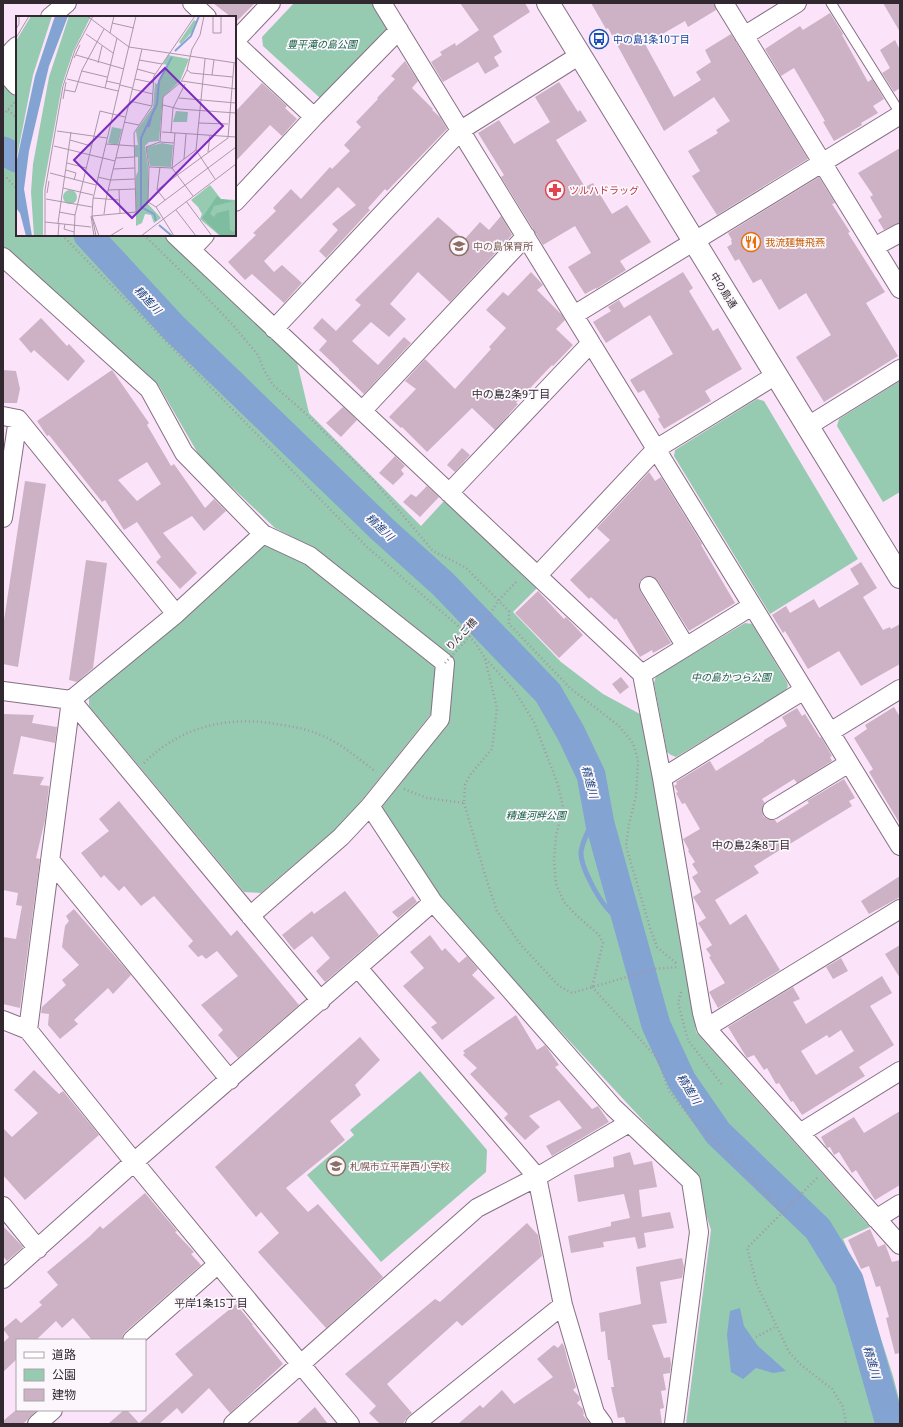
<svg xmlns="http://www.w3.org/2000/svg" width="903" height="1427" viewBox="0 0 903 1427" font-family="'Noto Serif','Noto Sans JP',serif">
<style>
.green{fill:#96cbb2}
.water{fill:#83a3d2}
.lines{fill:none;stroke-linecap:round;stroke-linejoin:round}
.stream{stroke:#83a3d2;stroke-width:5}
.river{stroke:#83a3d2;stroke-width:29}
.building{fill:#ccb2c4;fill-rule:evenodd}
.lane-casing{stroke:#857083;stroke-width:11}
.street-casing{stroke:#857083;stroke-width:20}
.secondary-casing{stroke:#857083;stroke-width:24}
.path{stroke:#a695a5;stroke-width:2.5;stroke-dasharray:1 3;stroke-linecap:butt}
.lane{stroke:#fff;stroke-width:9}
.street{stroke:#fff;stroke-width:18}
.secondary{stroke:#fff;stroke-width:22}
.path-bridge{stroke:#a695a5;stroke-width:2.5;stroke-dasharray:1 3;stroke-linecap:butt}
.labels{text-anchor:middle;stroke-width:3.5;stroke-linejoin:round;paint-order:stroke}
.transit-label{font-size:10px;fill:#164399;stroke:#fcf7fc;text-anchor:start}
.park-label{font-size:10px;font-style:italic;fill:#146246;stroke:#fcf7fc}
.health-label{font-size:10px;fill:#be3a42;stroke:#fcf7fc;text-anchor:start}
.food-label{font-size:10px;fill:#c56008;stroke:#fcf7fc;text-anchor:start}
.education-label{font-size:10px;fill:#785e54;stroke:#fcf7fc;text-anchor:start}
.street-label{font-size:10px;fill:#312830;stroke:#fcf7fc}
.water-label{font-size:11px;font-style:italic;fill:#1d457f;stroke:#fcf7fc}
.neighbourhood-label{font-size:11px;fill:#312830;stroke:#fcf7fc}
.inset-river{fill:none;stroke:#83a3d2;stroke-width:2}
.inset-road{fill:none;stroke:#aa98a9;stroke-width:1}
.view{fill:#7b2cbf;fill-opacity:0.15;stroke:#7b2cbf;stroke-width:2}
.inset-edge{fill:none;stroke:#312830;stroke-width:2}
</style>
<rect width="100%" height="100%" fill="#fbe3f9"/>
<path class="green" d="M294,3H378L392,25L320,98L263,46L262,37Z
M3,85L17,98V235H164L296,358L309,413L421,526L444,501L537,588L513,612L561,662L603,694L640,714L668,826L689,958L696,1032L870,1227L843,1239L864,1286L893,1376L900,1403V1424H686L711,1230L697,1186L689,1170L448,910L381,808L449,723L454,661L315,549L275,528L200,457L159,386L3,250Z
M900,381V492L883,502L837,426L839,419Z
M757,399L764,401L858,559L770,614L674,456L675,450Z
M270,543L304,562L439,668L431,714L346,820L261,893L244,892L89,706V698L263,545Z
M745,623L752,624L787,682L788,686L786,690L676,757L671,755L667,752L654,683L656,676Z
M420,1071L487,1150L486,1172L381,1262L307,1175L354,1135L350,1130Z"/>
<path class="water" d="M740,1308L744,1326L758,1346L786,1371L773,1373L756,1368L743,1379L731,1372L727,1335L730,1311Z"/>
<g class="lines">
<path class="stream" d="M597,809C593,824 583,837 581,852C580,866 598,898 607,908C614,916 622,922 629,930"/>
<path class="river" d="M3,151L17,158
M88,235L174,328L382,529L443,584L548,693L571,733L591,775L600,824L656,1025L682,1081L718,1133L818,1229L849,1280L890,1424"/>
</g>
<path class="building" d="M213,3H255L237,21L235,20V17H231Z
M460,3H525L530,12L493,36L502,52L494,57L499,66L485,74L478,62L443,82L431,62L442,55L440,52L455,43L456,46L479,30Z
M591,3H714L716,10L688,27L685,21L645,44L674,97L701,80L696,72L711,62L705,50L731,34L808,159L717,215L692,176L700,171L688,151L718,133L716,130L730,121L714,97L664,131L608,28L606,29Z
M883,3H900V32Z
M830,13L843,34L842,35L868,82L872,79L884,99L873,106L878,113L861,123L862,125L834,141L823,122L825,121L794,68L781,76L765,49L800,26L803,30Z
M895,40L900,50V88L894,92L882,73L890,68L880,50Z
M405,61L418,81L412,88L433,109L432,110L440,117L447,129L387,191L385,189L368,208L370,210L326,258L319,251L338,230L332,224L356,205L338,187L264,261L274,272L282,265L302,283L284,303L252,274L245,280L228,262L256,235L253,233L276,211L273,208L291,189L301,199L330,167L332,169L350,151L344,145L361,127L356,122L378,99L377,98L395,79L391,76Z
M559,82L578,112L580,110L587,121L556,140L585,187L593,183L612,214L627,205L651,242L620,261L626,270L596,289V288L585,294L568,267L591,253L575,226L543,245L501,177L504,175L478,133L499,120L514,144L550,122L535,97Z
M262,83L287,106L285,108L297,119L282,136L270,125L235,162V112Z
M900,148V223L884,230L878,220L882,217L870,197L873,195L858,173Z
M819,177L835,203L832,204L850,232L848,233L885,292L866,303L898,356L824,402L796,357L831,335L806,293L779,310L761,279L753,283L739,259L735,261L727,247L732,244L731,240H732L728,233Z
M501,216L512,235L450,302L418,272L390,304L406,319L389,337L371,322L352,341L378,365L404,337L411,343L364,394L339,370V369L319,350L327,341L313,328L322,318L336,331L361,305L355,300L438,217L464,240L480,222L489,230Z
M531,272L543,285L537,290L562,315L565,320L556,329L573,345L553,366L552,365L516,403L518,404L495,430L472,408L427,452L402,427L401,428L389,417L416,389L405,381L425,359L455,389L491,349L489,347L506,328L486,310L503,292L508,296Z
M683,272L693,288L689,291L713,331L718,328L742,369L705,391L711,401L664,429L658,419L660,417L644,390L638,393L630,380L673,354L650,315L606,343L593,322L611,311L608,307L619,300L624,308Z
M41,318L67,346L69,344L85,361L68,381L34,350L31,353L19,339Z
M3,370L16,371L20,389L17,403H3Z
M112,370L149,423L147,425L171,466L174,464L205,508L214,499L226,511L204,531L192,516L163,533L197,573L180,589L156,562L161,557L137,522L124,530L105,500L102,502L49,435L47,436L37,421ZM147,462L161,484L137,501L118,480Z
M343,407L357,420L341,437L326,423Z
M462,448L470,455L455,472L447,465Z
M395,456L405,466L401,470L404,474L393,485L379,473Z
M649,472L655,481L661,477L702,544L701,545L735,603L689,631L658,581L654,577L648,576L644,577L640,581L639,587L640,591L671,643L653,653L652,650L640,657L616,618L615,620L591,597L589,599L570,580L610,540L597,528Z
M25,481L46,484L18,667L3,664V627Z
M427,486L439,497L420,517L403,502L411,494L416,497Z
M86,560L107,563L93,668L77,682L69,680Z
M861,562L877,588L863,597L883,630L890,627L891,629L900,624V664L861,686L839,651L808,669L785,631L783,633L772,615L786,606L790,613L814,599L819,608L859,584L850,569Z
M538,591L564,619L566,617L583,635L559,658L515,613Z
M621,677L629,687L620,694L612,684Z
M894,707L900,717V824L869,772L873,769L854,738L867,729L865,725Z
M797,708L802,716L805,714L820,738L821,737L832,756L830,757L832,761L797,783L794,779L762,799L765,803L762,810L763,816L767,819L775,820L777,823L809,803L807,801L844,779L855,798L849,801L852,806L754,866L759,873L715,900L730,925L746,914L780,970L718,1008L709,992L725,983L709,957L711,956L706,949L712,945L698,923L706,918L693,897L701,892L692,877L698,873L692,864L695,862L688,851L689,850L683,839L700,829L685,803L682,804L676,793L678,792L674,786L677,784L676,782L710,761L716,771L764,741V740L787,726L782,717Z
M3,714L34,715L32,723L57,727L55,743L21,736L13,774L44,777L40,785L49,786L45,820L36,858L40,859L20,1008L3,1004V937L16,939L22,906L16,905L18,893L3,890Z
M119,801L231,936L237,930L299,1005L238,1058L218,1035L223,1030L201,1005L238,976L217,951L206,959L202,955L198,957L188,946L193,941L154,896L141,906L124,886L119,891L104,875L101,878L81,853L109,831L99,819Z
M900,876V897L869,914L861,901Z
M345,891L379,935L325,982L316,971L330,958L312,936L294,950L282,935L312,911L314,914Z
M413,896L417,902L398,918L392,912Z
M74,909L131,975L113,994L108,988L74,1020L78,1024L60,1039L48,1025L49,1014L41,1013L42,1007L66,985L62,980L79,965L62,947L65,926L69,921L66,916Z
M430,935L442,951L445,948L459,963L467,956L478,969L472,975L495,998L442,1040L431,1027L437,1023L403,986L424,968L410,952Z
M900,945V978L885,954Z
M841,958L848,971L833,979L826,967Z
M882,976L892,993L870,1006L894,1045L859,1067L865,1076L802,1115L793,1101L791,1102L779,1083L776,1084L767,1068L764,1070L754,1055L747,1058L728,1027L793,987L800,999L793,1002L806,1024ZM841,1030L854,1051L816,1075L801,1051L827,1035L829,1038Z
M516,1015L537,1050L545,1045L559,1065L555,1067L592,1109L598,1106L609,1122L552,1156L546,1146L582,1128L559,1100L529,1116L540,1127L525,1140L504,1118L508,1114L470,1074L477,1068L463,1055L465,1053L463,1051Z
M360,1037L380,1060L355,1085L361,1095L330,1121L345,1140L286,1188L308,1212L318,1204L383,1277L326,1328L258,1252L279,1233L261,1212L256,1217L215,1167Z
M34,1070L59,1094L63,1091L99,1135L25,1200L3,1175V1128L12,1137L38,1113L14,1090Z
M900,1111V1185L875,1200L856,1170L852,1173L839,1152L834,1155L830,1147L827,1148L821,1137L854,1117L864,1133Z
M630,1152L634,1165L652,1161L657,1187L639,1190L642,1217L670,1212L674,1228L644,1233L646,1247L638,1249L635,1237L603,1242L604,1247L571,1253L568,1236L611,1226V1222L630,1218L624,1194L578,1202L574,1175L614,1167L613,1157Z
M145,1193L177,1231L175,1232L194,1252L191,1254L201,1265L125,1332L122,1336V1340H92L73,1318L62,1328L56,1321L36,1340H17V1359L3,1372V1343L9,1337L3,1329L16,1318L21,1323L42,1305L39,1302L58,1285L47,1272L89,1237L100,1226L103,1229Z
M527,1223L538,1235L542,1256L462,1326L457,1321L387,1384L412,1413L408,1416L403,1424H380L369,1413L376,1406L345,1374L435,1299L440,1302Z
M3,1226L23,1247L7,1261L3,1256Z
M870,1229L878,1247L885,1244L892,1262L900,1260V1353L895,1354L886,1318L889,1317L880,1286L876,1287L869,1266L861,1269L848,1240Z
M682,1258L684,1267L682,1278L660,1282L667,1323L652,1325L664,1358L670,1357L671,1364L670,1373L663,1374L666,1390L661,1391L664,1408L660,1409L662,1424H626L624,1417L618,1418L611,1387H614L610,1360H608L605,1331L601,1332L599,1313L641,1304L636,1267Z
M236,1304L253,1325H252L283,1364L230,1413L209,1388L182,1414L177,1408L159,1424H108L124,1410H127L139,1423L193,1375L175,1354Z
M562,1343L564,1346L567,1358L576,1387L573,1390L579,1396L580,1400L577,1403L583,1409L584,1414L583,1415L590,1424H458L480,1405L483,1408L502,1390L514,1404L553,1377L537,1359L554,1345L558,1348Z
M315,1407L328,1424H296Z
M16,1410H37L23,1424H3V1421Z"/>
<g class="lines">
<g class="lane-casing">
<path id="lane" d="M831,3L900,113"/>
</g>
<g class="street-casing">
<path id="street" d="M192,3L207,17
M382,3L900,846
M724,3L900,289
M50,17L67,3
M744,36L797,3
M235,41L271,3
M235,43L314,117
M17,46C5,56 8,62 8,76L17,86
M235,202L314,117L399,30
M175,235L642,674L662,778L702,1013L706,1028L900,1245
M874,247L900,233
M191,250L205,235
M3,257L149,389L184,453L263,534L176,614L71,700L28,1030
M574,315L900,115
M274,329L461,130L580,55
M362,411L526,236
M3,416L18,419L176,614
M808,426L900,369
M449,493L591,343
M3,518L18,419
M263,534L310,556L445,663L440,719L370,806
M538,575L656,449L776,375
M649,586L686,647
M642,674L752,606
M3,691L71,700L321,1001
M830,732L900,689
M662,778L804,690
M772,810L849,763
M50,860L230,1080
M250,916L341,837L370,806L433,902L613,1107L691,1181L699,1232L674,1424
M358,968L537,1177L563,1305L595,1413L603,1424
M3,1020L28,1030L134,1162L350,1424
M706,1028L900,909
M800,1133L900,1071
M3,1206L38,1249
M876,1219L900,1204
M3,1279L134,1162L433,902
M132,1340L218,1264
M37,1424L53,1410
M233,1424L477,1208L537,1177L629,1123
M415,1424L563,1305"/>
</g>
<g class="secondary-casing">
<path id="secondary" d="M548,3L900,577"/>
</g>
<path class="path" d="M8,110L17,118
M3,115L15,102
M3,176L6,177L17,189
M62,235L367,547L464,631L476,644L485,658L514,690L534,722L558,785L563,807L556,836L554,861L556,884L564,902L576,915L599,935L603,943L592,987
M144,235L189,279L232,324L258,355L264,370L273,385L303,411L375,482L433,551L465,567L509,611V624L570,688L619,726L633,743L638,760L636,796L629,824L626,846L650,928L657,947L676,963
M488,617L498,601L518,580
M144,763C182,725 231,715 282,725C297,727 310,730 323,736C343,745 359,759 376,772
M404,789L427,798L464,803L465,785L470,775L492,749L497,708L485,659
M464,803L486,878L497,911L521,945L559,986L572,993L654,969L679,967
M592,987L658,1059L669,1091L694,1122L725,1150L783,1212
M681,992L678,1003L688,1040L723,1086
M817,1178L747,1248L757,1285L789,1352L800,1364L832,1389L843,1407L846,1424
M756,1337L777,1326"/>
<use href="#lane" class="lane"/>
<use href="#street" class="street"/>
<use href="#secondary" class="secondary"/>
<path class="path-bridge" d="M445,663L488,617"/>
</g>
<defs>
<g id="bus-ring" transform="scale(1)"><circle r="9.5" fill="#fcf7fc" stroke="#1a4fb4" stroke-width="1.5"/><path d="M-5-6H5V4H4V6H2V4H-2V6H-4V4H-5ZM-3.5-4V0h7V-4ZM-3.5 1.2v1.5H-2V1.2ZM2 1.2v1.5H3.5V1.2Z" fill="#1a4fb4"/></g>
<g id="pharmacy-ring" transform="scale(1)"><circle r="9.5" fill="#fcf7fc" stroke="#e0444e" stroke-width="1.5"/><path d="M-2-6h4v4h4v4h-4v4h-4v-4h-4v-4h4Z" fill="#e0444e"/></g>
<g id="restaurant-ring" transform="scale(1)"><circle r="9.5" fill="#fcf7fc" stroke="#e8710a" stroke-width="1.5"/><path d="M-5-6h1v4h1v-4h1v4h1v-4h1v5L-1.5 .5V6h-2V.5L-5-1ZM5-6V6H3V1.5H1.5Q1.5-4 5-6Z" fill="#e8710a"/></g>
<g id="school-ring" transform="scale(1)"><circle r="9.5" fill="#fcf7fc" stroke="#8d6e63" stroke-width="1.5"/><path d="M0-5L7-2L0 1L-7-2ZM-4 1L0 2.5L4 1V4Q0 6-4 4Z" fill="#8d6e63"/></g>
</defs>
<g fill-rule="evenodd">
<use href="#bus-ring" x="599" y="39"/>
<use href="#pharmacy-ring" x="555" y="190"/>
<use href="#restaurant-ring" x="751" y="242"/>
<use href="#school-ring" x="459" y="246"/>
<use href="#school-ring" x="336" y="1166"/>
</g>
<g class="labels">
<g class="transit-label">
<text x="613" y="43">中の島1条10丁目</text>
</g>
<g class="park-label">
<text x="322" y="48">豊平滝の島公園</text>
<text x="731" y="681">中の島かつら公園</text>
<text x="536" y="819">精進河畔公園</text>
</g>
<g class="health-label">
<text x="569" y="194">ツルハドラッグ</text>
</g>
<g class="food-label">
<text x="765" y="246">我流麺舞飛燕</text>
</g>
<g class="education-label">
<text x="473" y="250">中の島保育所</text>
<text x="350" y="1170">札幌市立平岸西小学校</text>
</g>
<g class="street-label">
<text transform="translate(724 290) rotate(58)" y="4">中の島通</text>
<text transform="translate(461 634) rotate(-47)" y="4">りんご橋</text>
</g>
<g class="water-label">
<text transform="translate(148 300) rotate(47)" y="4">精進川</text>
<text transform="translate(380 527) rotate(43)" y="4">精進川</text>
<text transform="translate(590 782) rotate(75)" y="4">精進川</text>
<text transform="translate(689 1089) rotate(58)" y="4">精進川</text>
<text transform="translate(872 1362) rotate(74)" y="4">精進川</text>
</g>
<g class="neighbourhood-label">
<text x="511" y="398">中の島2条9丁目</text>
<text x="751" y="849">中の島2条8丁目</text>
<text x="211" y="1307">平岸1条15丁目</text>
</g>
</g>
<g transform="translate(16 16)">
<rect width="220" height="220" fill="#fbe3f9"/>
<path d="M15,0H36L17,59L0,146V25ZM53,0H75L57,36L46,69L27,174V220H18L15,176L17,148L33,61ZM178,4L181,6L177,15L165,28L163,26ZM152,39L173,43L164,65L147,81L143,125L133,126L129,130L132,150V188L145,202L138,207L135,199L129,198L126,207L120,210V160L122,155V141H119V129H122L120,115L137,91L139,67L141,68L151,49L147,48ZM160,95L172,96L171,106H157ZM96,111L106,113L102,129L92,127ZM146,127L157,129L155,151L134,150L130,131ZM194,169L205,183L220,184V220H204L184,203L186,198L182,191L175,184ZM47 181a7 7 0 1 1 14 0a7 7 0 1 1-14 0Z" fill="#96cbb2"/>
<path d="M201,180L205,183L218,185L198,190L194,198L198,201L201,197L213,194L214,214L218,216L220,206V220L204,219L186,202Z" fill="#7ebda0"/>
<path d="M39,0H52L33,50L13,135L8,173L16,220H10L4,197L0,192V148L19,60Z" fill="#83a3d2"/>
<path class="inset-river" d="M159,35L175,20L183,0M129,111L133,110L135,102M140,205L138,198L125,191V122L141,88L143,65L156,41M143,209L156,220"/>
<path class="inset-road" d="M71,0L113,31L220,47M197,0V17H205V0M96,7L118,12M0,13L3,8V0M94,17L98,0M70,18L97,37M0,22L13,0M60,39L108,53M58,42L64,29M189,43L180,134L199,163M123,44L146,48M82,47L86,30M121,53L139,58M171,54L175,57L217,61M66,55L91,61M196,59L198,44M51,63L102,75M119,63L138,67M90,65L104,68M166,65L220,73M104,69L116,72M89,72L101,22M116,73L137,78M49,74L59,76L66,54L88,13M163,82L220,87M47,83L50,66M113,85L136,90M147,89L163,93L220,97M108,106L123,109M183,107L212,108M41,115L91,122M146,116L220,121M155,116L157,92L169,68M159,117L156,152L177,180M54,124L75,130M158,127L144,126L147,81L165,66L171,54L176,33L184,19L188,0M90,128L118,130M38,130L99,145M192,136L194,119M100,142L118,141M168,143L170,118M51,147L70,152M133,151L130,131L144,126M144,151L141,174L149,184M97,153L119,152M50,154L60,157L58,164M34,157L80,169M82,161L94,164L119,163M47,172L77,179M92,174L119,173M103,174L104,197M141,174L212,122L218,47M31,177L33,165M77,182L103,184M30,183L76,191M170,185L196,220M140,191L220,131M160,194L180,220M43,196L59,199M88,198L90,183L126,33M75,200L78,220M76,200L120,196L118,117L136,90L138,60L179,0M76,200L83,220M29,206L75,211M42,207L55,116M49,208L48,213L58,216M29,220V174L47,70L59,34L77,0M42,220L43,207M58,220L59,199L84,95L109,101M80,220L76,200L77,183L120,0M94,220L107,212M125,220L220,148M158,220L140,191L132,186L133,151L156,152L180,134"/>
<path class="view" d="M149,52L207,110L116,202L58,144Z"/>
<rect width="220" height="220" class="inset-edge"/>
</g>
<rect width="903" height="1427" fill="none" stroke="#312830" stroke-width="8"/>
<rect x="16" y="1339" width="130" height="72" fill="#fcf7fc" stroke="#aba4aa"/>
<rect x="24" y="1352" width="20" height="6" fill="#ffffff" stroke="#aba4aa"/>
<text x="52" y="1359" font-size="12" fill="#312830">道路</text>
<rect x="24" y="1369" width="20" height="12" fill="#96cbb2" stroke="#aba4aa"/>
<text x="52" y="1379" font-size="12" fill="#312830">公園</text>
<rect x="24" y="1389" width="20" height="12" fill="#ccb2c4" stroke="#aba4aa"/>
<text x="52" y="1399" font-size="12" fill="#312830">建物</text>
</svg>
